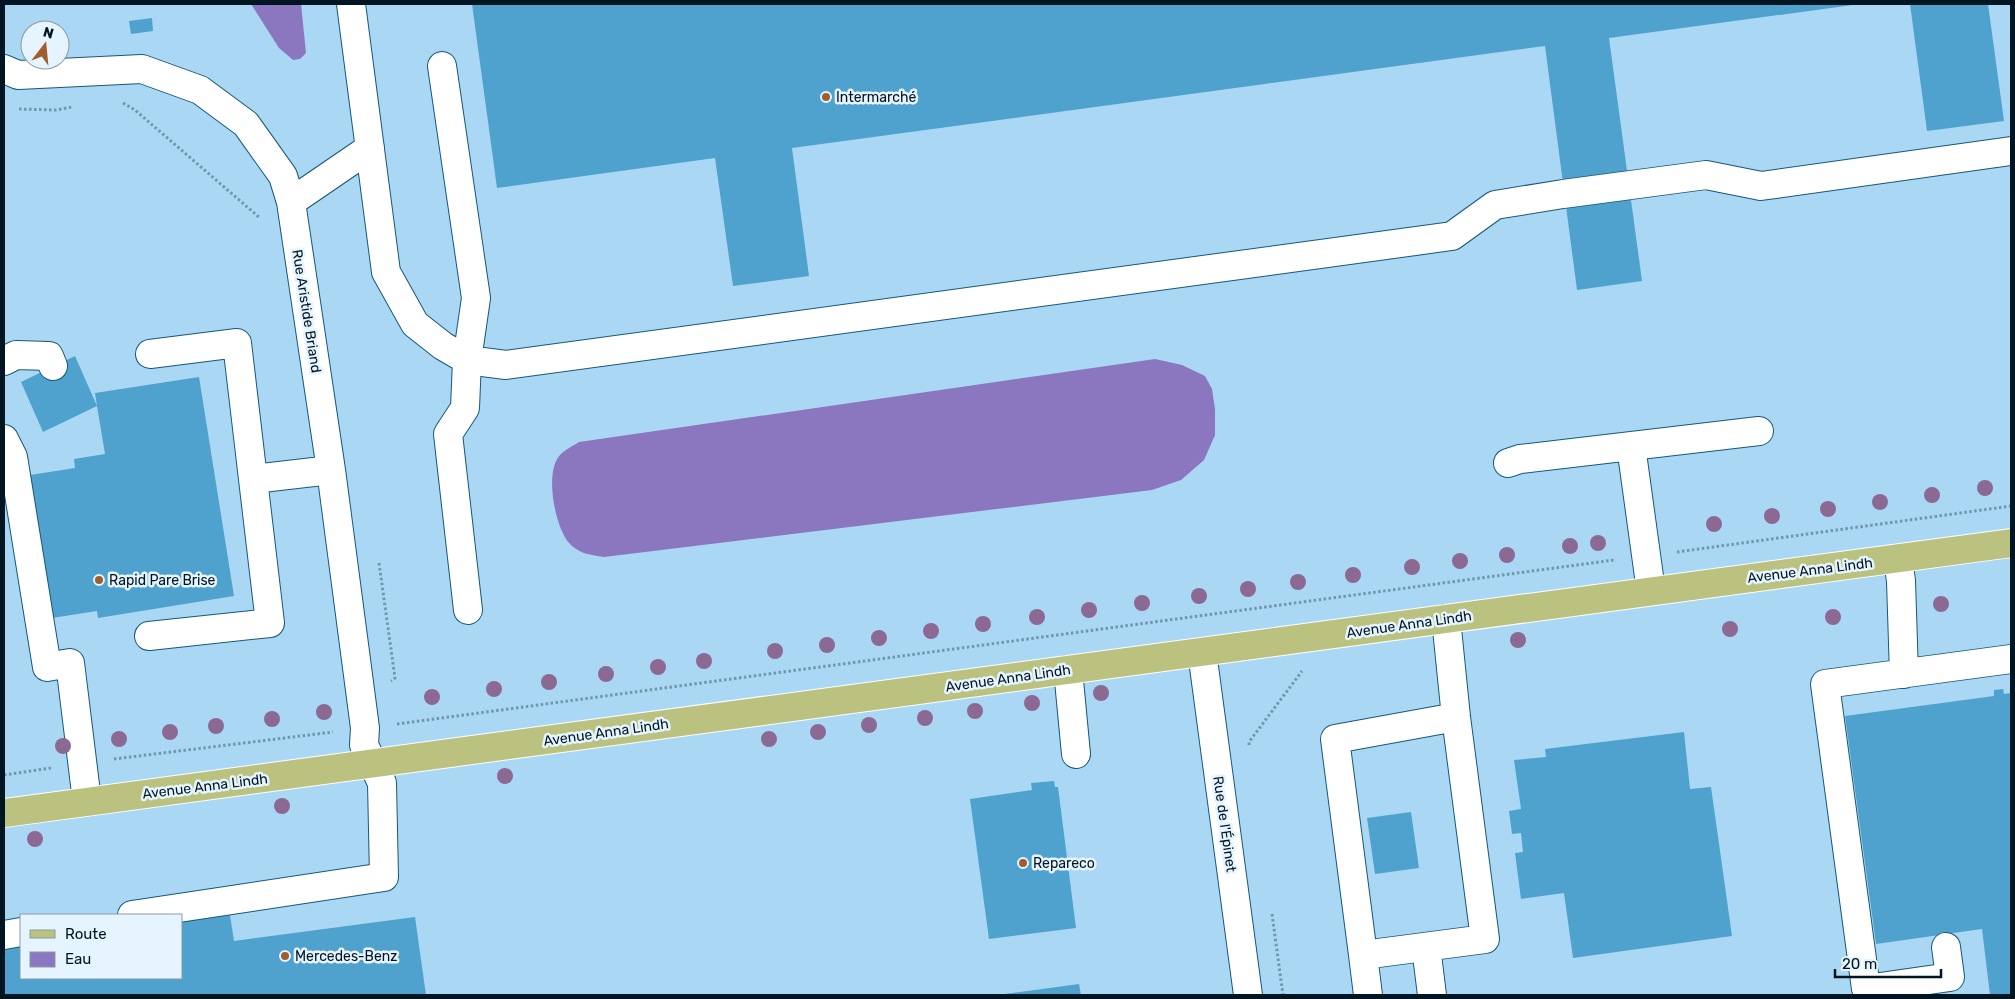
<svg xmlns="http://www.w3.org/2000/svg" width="2015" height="999" viewBox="0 0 2015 999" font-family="Rubik,sans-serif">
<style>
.water{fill:#8a77c0}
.building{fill:#4fa1ce}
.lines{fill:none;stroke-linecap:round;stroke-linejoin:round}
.minor-casing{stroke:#165878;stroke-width:30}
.major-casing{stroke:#fff;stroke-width:30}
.path{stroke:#7196ad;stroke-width:3;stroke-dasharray:2.5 2.5;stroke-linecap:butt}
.minor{stroke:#fff;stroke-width:28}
.major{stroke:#bbc27f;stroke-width:28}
.tree{fill:#8c6993}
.poi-dot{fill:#a05e2c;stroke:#e5f4fe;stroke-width:2}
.labels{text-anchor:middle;stroke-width:5;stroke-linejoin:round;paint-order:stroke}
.poi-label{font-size:14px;fill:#001522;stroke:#e5f4fe;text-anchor:start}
.street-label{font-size:14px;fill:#001522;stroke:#e5f4fe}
</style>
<rect width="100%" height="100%" fill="#aad8f4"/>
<path class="water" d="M251,4H301L306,53L300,59L293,60L279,48Z
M1155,359L1182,365L1205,376L1212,389L1215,409V435L1204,460L1181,480L1152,490L604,557C591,555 579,554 569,543C555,527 544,472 560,455C564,450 573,446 579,442Z"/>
<path class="building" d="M472,4H1853V5L1609,38L1642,281L1577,290L1545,46L792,148L809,276L733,286L715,158L497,188Z
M1910,4H1988L2004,121L1927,131Z
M152,18L153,31L131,34L129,21Z
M75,356L97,406L95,393L199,377L234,596L98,618L97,611L52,618L30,475L75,468L74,459L105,454L97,406L43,432L21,382Z
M2003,689L2004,694L2011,693V995H1990L1982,929L1876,944L1845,716L1994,696V690Z
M1684,732L1690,789L1711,787L1732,936L1573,958L1564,893L1521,899L1515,853L1523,852L1521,833L1512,834L1509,811L1521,809L1514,760L1546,757L1545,749Z
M1054,781L1055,787H1058L1076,928L989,939L970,799L1032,790L1031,783Z
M1411,812L1419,868L1375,874L1367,818Z
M230,915L234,941L415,917L426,995H4V946L21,943V978H181V922Z
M1079,984L1081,995H1006L1005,994Z"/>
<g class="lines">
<g class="minor-casing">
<path id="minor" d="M351,4L386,272L415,324L443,346L467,360L506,365L1452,236L1495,205L1563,194L1706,175L1761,186L2011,151
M442,66L476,298L467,360L465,408L448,434L468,610
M4,69L18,75L142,69L200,90L246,124L283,176L291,202L331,470L365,728L364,745L382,783L384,877L132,915
M291,202L370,148
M150,354L237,343L253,479L331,470
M4,361L16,355L49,356L53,366
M4,439L13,457L47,667L70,663L87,801
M1631,446L1651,591
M1508,463L1520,459L1759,431
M1898,559L1901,581L1904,674
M1446,619L1456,717L1485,939L1363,955L1335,739L1456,717
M149,636L270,623L253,479
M1202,652L1248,995
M1068,670L1076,754
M4,935L21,932
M1426,947L1432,995
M1946,947L1950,977L1866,989L1825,684L2011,659
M1363,955L1368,995"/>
</g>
<g class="major-casing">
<path id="major" d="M4,813L2011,543"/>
</g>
<path class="path" d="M123,103L135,110L260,218
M19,109L56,110L72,107
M1677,552L2011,506
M379,563L395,678L391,681
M397,724L1614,560
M1249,745V742L1302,671
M114,759L333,732
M4,775L51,768
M1272,914L1283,995"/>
<use href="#minor" class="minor"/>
<use href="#major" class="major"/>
</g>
<g class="tree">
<circle cx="1985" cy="488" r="8"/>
<circle cx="1932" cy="495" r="8"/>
<circle cx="1880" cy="502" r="8"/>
<circle cx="1828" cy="509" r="8"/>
<circle cx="1772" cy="516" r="8"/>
<circle cx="1714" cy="524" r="8"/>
<circle cx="1598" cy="543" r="8"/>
<circle cx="1570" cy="546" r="8"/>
<circle cx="1507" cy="555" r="8"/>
<circle cx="1460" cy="561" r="8"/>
<circle cx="1412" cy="567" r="8"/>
<circle cx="1353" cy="575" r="8"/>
<circle cx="1298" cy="582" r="8"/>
<circle cx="1248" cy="589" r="8"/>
<circle cx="1199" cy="596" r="8"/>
<circle cx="1142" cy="603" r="8"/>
<circle cx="1941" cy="604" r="8"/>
<circle cx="1089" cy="610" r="8"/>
<circle cx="1037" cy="617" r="8"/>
<circle cx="1833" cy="617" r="8"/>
<circle cx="983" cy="624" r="8"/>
<circle cx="1730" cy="629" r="8"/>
<circle cx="931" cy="631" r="8"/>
<circle cx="879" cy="638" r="8"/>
<circle cx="1518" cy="640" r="8"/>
<circle cx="827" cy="645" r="8"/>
<circle cx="775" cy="651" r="8"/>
<circle cx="704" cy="661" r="8"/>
<circle cx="658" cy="667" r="8"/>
<circle cx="606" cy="674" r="8"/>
<circle cx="549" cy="682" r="8"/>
<circle cx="494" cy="689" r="8"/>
<circle cx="1101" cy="693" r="8"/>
<circle cx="432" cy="697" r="8"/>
<circle cx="1032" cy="703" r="8"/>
<circle cx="975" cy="711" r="8"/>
<circle cx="324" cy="712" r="8"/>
<circle cx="925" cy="718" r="8"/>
<circle cx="272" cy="719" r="8"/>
<circle cx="869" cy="725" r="8"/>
<circle cx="216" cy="726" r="8"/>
<circle cx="170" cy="732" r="8"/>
<circle cx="818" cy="732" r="8"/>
<circle cx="119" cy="739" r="8"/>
<circle cx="769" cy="739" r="8"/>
<circle cx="63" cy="746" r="8"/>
<circle cx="505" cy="776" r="8"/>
<circle cx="282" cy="806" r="8"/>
<circle cx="35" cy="839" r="8"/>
</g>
<g class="poi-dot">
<circle cx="826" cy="97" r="5"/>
<circle cx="99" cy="580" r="5"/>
<circle cx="1023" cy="863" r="5"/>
<circle cx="285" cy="956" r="5"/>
</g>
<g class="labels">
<g class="poi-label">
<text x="836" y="102">Intermarché</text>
<text x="109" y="585">Rapid Pare Brise</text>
<text x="1033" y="868">Repareco</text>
<text x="295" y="961">Mercedes-Benz</text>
</g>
<g class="street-label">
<text transform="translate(307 311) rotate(81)" y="5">Rue Aristide Briand</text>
<text transform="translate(1810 570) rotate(-7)" y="5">Avenue Anna Lindh</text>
<text transform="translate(1409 624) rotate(-8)" y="5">Avenue Anna Lindh</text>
<text transform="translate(1008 678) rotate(-8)" y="5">Avenue Anna Lindh</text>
<text transform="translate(606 732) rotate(-8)" y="5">Avenue Anna Lindh</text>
<text transform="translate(205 786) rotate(-7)" y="5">Avenue Anna Lindh</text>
<text transform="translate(1225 824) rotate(82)" y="5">Rue de l'Épinet</text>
</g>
</g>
<rect width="2015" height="999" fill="none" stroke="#001522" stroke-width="10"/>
<rect x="20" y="914" width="162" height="65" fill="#e5f4fe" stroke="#899ba6"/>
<rect x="30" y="930" width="25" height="8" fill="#bbc27f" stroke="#899ba6"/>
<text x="65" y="939" font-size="15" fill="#001522">Route</text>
<rect x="30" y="952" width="25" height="15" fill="#8a77c0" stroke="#899ba6"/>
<text x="65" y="964" font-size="15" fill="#001522">Eau</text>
<g transform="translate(45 45) rotate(16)"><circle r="24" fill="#e5f4fe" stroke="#899ba6"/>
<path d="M0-4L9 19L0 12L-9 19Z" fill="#a05e2c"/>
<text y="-8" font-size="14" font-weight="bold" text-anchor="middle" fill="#001522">N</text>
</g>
<path d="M1835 969v8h106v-8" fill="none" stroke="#001522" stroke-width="2.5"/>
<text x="1842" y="969" font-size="15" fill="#001522" stroke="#e5f4fe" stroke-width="4" paint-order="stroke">20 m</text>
</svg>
